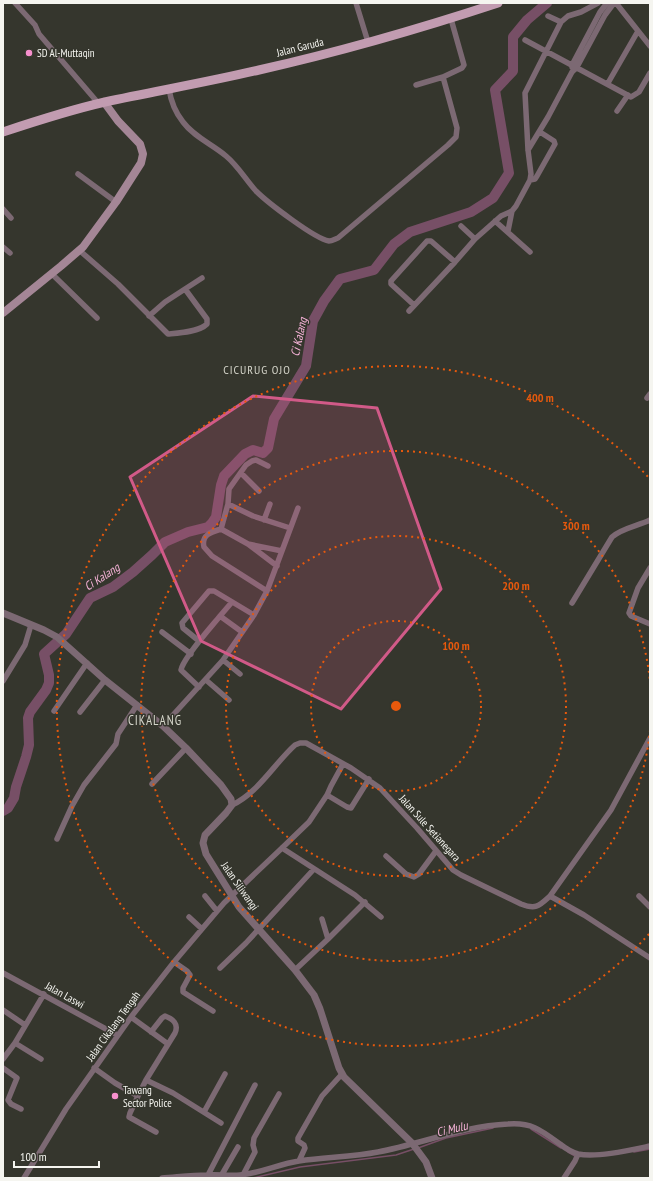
<svg xmlns="http://www.w3.org/2000/svg" width="653" height="1181" viewBox="0 0 653 1181" font-family="'PT Sans Narrow',sans-serif">
<style>
.lines{fill:none;stroke-linecap:round;stroke-linejoin:round}
.stream{stroke:#774f66;stroke-width:1.5}
.river{stroke:#774f66;stroke-width:10}
.minor{stroke:#7c6973;stroke-width:5.5}
.tertiary{stroke:#7c6973;stroke-width:7}
.secondary{stroke:#a48696;stroke-width:8}
.primary{stroke:#c29cb1;stroke-width:9}
.marked{fill:#d15a88;fill-opacity:0.2;stroke:#d15a88;stroke-width:3;stroke-linejoin:round}
.ring{fill:none;stroke:#e8590c;stroke-width:2;stroke-dasharray:2 4}
.poi-dot{fill:#f790cd;stroke:#35362d;stroke-width:1.5}
.labels{text-anchor:middle;stroke-width:3;stroke-linejoin:round;paint-order:stroke}
.street-label{font-size:11px;fill:#f5f5f0;stroke:#35362d}
.poi-label{font-size:11px;fill:#f5f5f0;stroke:#35362d;text-anchor:start}
.water-label{font-size:12px;font-style:italic;fill:#fab5db;stroke:#35362d}
.neighbourhood-label{font-size:12px;letter-spacing:1px;fill:#d4d4c9;stroke:#35362d}
.quarter-label{font-size:13px;letter-spacing:1px;fill:#d4d4c9;stroke:#35362d}
.centre{fill:#e8590c;stroke:#35362d;stroke-width:2}
.ring-label{font-size:12px;text-anchor:middle;font-weight:bold;fill:#e8590c;stroke:#35362d;stroke-width:3;stroke-linejoin:round;paint-order:stroke}
</style>
<rect width="100%" height="100%" fill="#35362d"/>
<g class="lines">
<path class="stream" d="M531,1129L561,1148
M418,1148L446,1138L493,1128
M568,1152L575,1156
M634,1152L650,1149
M253,1178L300,1167L396,1155L414,1149"/>
<path class="river" d="M3,811L8,808L14,798L16,787L26,757L29,745L28,718L30,712L46,690L49,683V675L44,654L66,634L90,598L113,587L133,572L152,555L165,542L188,532L208,527L212,523L216,517L221,485L224,476L245,454L253,450L263,453L268,448L274,419L306,366L313,321L324,301L340,279L374,270L394,244L410,232L471,212L493,198L509,173L495,90L513,71V37L527,20L547,3"/>
<path class="minor" d="M15,3L35,25L39,34L99,104
M356,3L368,42
M616,3L650,46
M548,16L561,22
M525,40L631,97L639,92L650,73
M572,67V65L600,12L607,3
M608,83L638,31
M416,85L443,77
M169,89C171,102 175,112 183,122C194,137 212,144 226,156C238,166 246,180 256,191C267,202 315,239 329,241C332,241 335,239 338,238L448,145L456,137L457,128L443,77L462,68L464,65L451,19
M617,111L628,95
M528,150L548,117L572,72L577,67L605,15L614,3
M78,174L116,202
M530,180L535,179L537,176L555,144L554,141L540,132
M3,209L11,218
M495,221L530,252
M461,226L475,239
M508,231L512,211
M3,247L10,253
M79,250L118,284L168,334C179,333 199,332 207,324V319L185,289L202,278
M52,274L97,318
M414,305L391,284V281L427,241H431L455,262
M409,311L455,262L475,239L501,216L512,211L516,206L530,180L531,174L528,150L525,93L561,22L568,16L581,12L598,3
M149,316L165,302L185,289
M647,398L650,394
M241,473L259,491
M228,504L229,489L246,465L252,461L256,460L268,466
M264,520L270,504
M221,529L248,544L277,566
M248,544L282,551
M650,568L638,588L629,613L631,616L650,624
M267,591L212,556L204,547C201,535 211,532 221,529L228,504L253,516L290,528
M572,603L612,537C622,528 638,526 650,520
M220,616L232,602
M162,632L191,654
M199,641L183,628L182,623L209,591H214L254,615
M223,660L240,674
M206,680L229,700
M3,681L25,645L31,625
M199,687L181,670C183,658 212,626 220,616L242,632
M54,711L87,663
M80,712L105,680
M163,726L223,660L254,615L267,591L298,508
M152,784L186,748
M327,795L347,807L351,808L369,779
M232,805C258,793 274,764 295,745L300,743H306L351,768L380,788L417,828L453,870L461,875L521,904C536,910 539,906 550,896L611,810L650,738
M57,839L72,806L84,785L116,744L118,734L137,705
M282,848L355,895L381,917
M386,856L406,874L414,877L419,874L436,851
M205,896L217,911
M550,896L584,915L650,958
M639,896L650,907
M189,917L202,929
M328,939L365,902
M174,962L187,971L190,975L183,988V992L213,1011
M220,968L246,943L314,869
M295,970L328,939L322,919
M3,973L117,1035
M3,1010L25,1025
M131,1017L168,1044
M15,1043L41,1059
M3,1059L15,1043L44,994
M3,1068L17,1078L8,1100L11,1104L21,1109
M94,1068L115,1083L138,1096L146,1080L173,1093L221,1123
M146,1080L175,1033C179,1024 173,1019 165,1016L162,1018L151,1032
M138,1096L130,1113L129,1117L156,1132
M204,1112L225,1074
M299,1161L305,1148L304,1145L298,1141V1138L322,1096L342,1074
M208,1175L255,1085
M243,1175L255,1152L253,1145L254,1138L279,1094
M221,1176L238,1147
M24,1178L66,1109L131,1017L174,962L224,903L282,848L309,822L327,795L331,786L343,764
M162,1178C177,1177 192,1175 207,1175C218,1174 229,1176 240,1175C261,1173 279,1164 299,1161C325,1157 352,1157 378,1152C421,1144 463,1126 508,1124C531,1122 541,1130 560,1144C565,1148 571,1152 578,1154C596,1158 631,1150 650,1146
M564,1178L575,1161L578,1154"/>
<path class="tertiary" d="M3,613L44,630L57,637L105,680L163,726L186,748L221,785L231,799L232,805L226,813L205,835L203,843L206,854L239,907L295,970L314,995L320,1009L339,1068L344,1077L412,1143L426,1162L432,1178"/>
<path class="secondary" d="M3,313L61,266L83,247L116,202L141,163L143,154L140,144L118,121L104,102"/>
<path class="primary" d="M3,132C36,121 70,110 105,102C156,91 208,82 259,70C339,52 419,29 498,3"/>
</g>
<path class="marked" d="M253,396L377,408L441,589L341,709L201,641L130,477Z"/>
<g class="ring">
<circle cx="396" cy="706" r="85"/>
<circle cx="396" cy="706" r="170"/>
<path d="M650 730A255 255 0 1 1 650 682"/>
<path d="M649 934A340 340 0 1 1 649 478"/>
</g>
<g class="poi-dot">
<circle cx="29" cy="53" r="4"/>
<circle cx="115" cy="1096" r="4"/>
</g>
<g class="labels">
<g class="street-label">
<text transform="translate(300 47) rotate(-14)" y="4">Jalan Garuda</text>
<text transform="translate(430 828) rotate(48)" y="4">Jalan Sule Setianegara</text>
<text transform="translate(240 886) rotate(55)" y="4">Jalan Siliwangi</text>
<text transform="translate(65 995) rotate(29)" y="4">Jalan Laswi</text>
<text transform="translate(113 1026) rotate(-54)" y="4">Jalan Cikalang Tengah</text>
</g>
<g class="poi-label">
<text x="37" y="57">SD Al-Muttaqin</text>
<text x="123" y="1094">Tawang<tspan x="123" dy="13">Sector Police</tspan></text>
</g>
<g class="water-label">
<text transform="translate(299 337) rotate(-78)" y="4">Ci Kalang</text>
<text transform="translate(102 577) rotate(-33)" y="4">Ci Kalang</text>
<text transform="translate(452 1129) rotate(-13)" y="4">Ci Mulu</text>
</g>
<g class="neighbourhood-label">
<text x="257" y="374">CICURUG OJO</text>
</g>
<g class="quarter-label">
<text x="155" y="725">CIKALANG</text>
</g>
</g>
<circle cx="396" cy="706" r="6" class="centre"/>
<g class="ring-label">
<text x="540" y="402">400 m</text>
<text x="576" y="530">300 m</text>
<text x="516" y="590">200 m</text>
<text x="456" y="650">100 m</text>
</g>
<rect width="653" height="1181" fill="none" stroke="#f5f5f0" stroke-width="8"/>
<path d="M14 1161v6h85v-6" fill="none" stroke="#f5f5f0" stroke-width="2"/>
<text x="20" y="1161" font-size="12" fill="#f5f5f0" stroke="#35362d" stroke-width="3" paint-order="stroke">100 m</text>
</svg>
